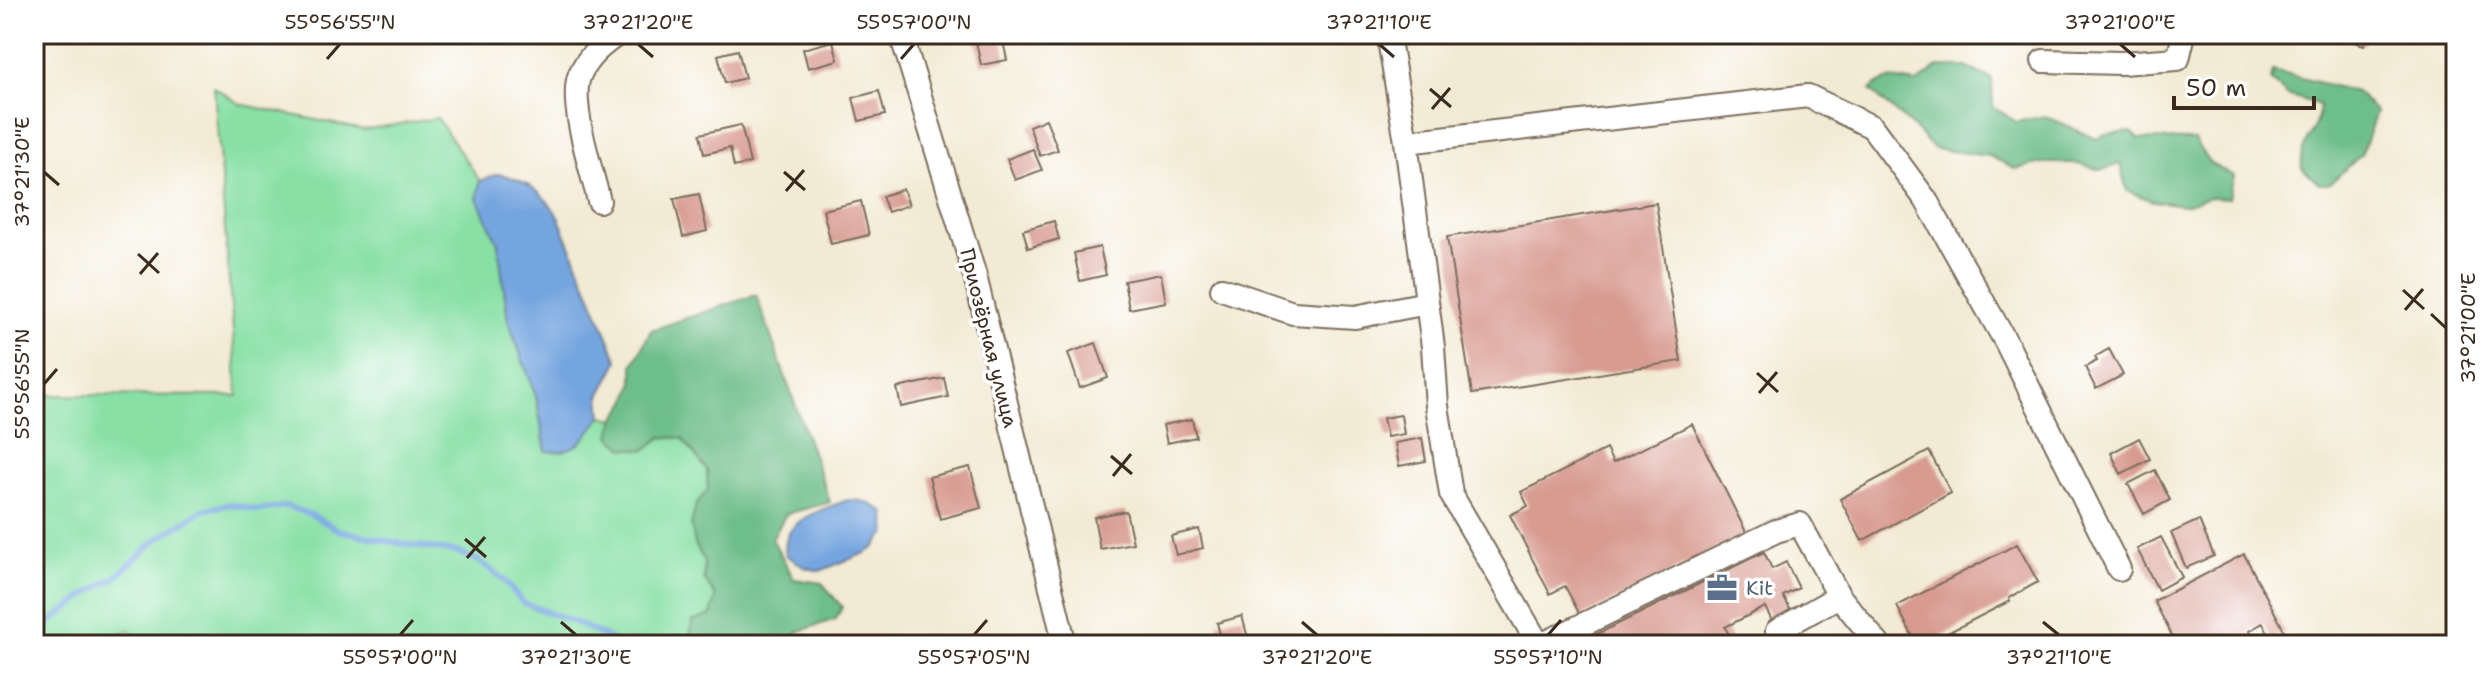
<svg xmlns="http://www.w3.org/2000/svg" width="2490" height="679" viewBox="0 0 2490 679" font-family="'Shantell Sans',sans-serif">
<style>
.green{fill:#88e0a5;stroke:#628562;stroke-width:2}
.forest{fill:#6ebe8a;stroke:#547454;stroke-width:2}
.water{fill:#75a5df;stroke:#58687e;stroke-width:2}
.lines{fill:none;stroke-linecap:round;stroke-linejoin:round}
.stream{stroke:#75a5df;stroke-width:6}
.building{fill:#d89b91}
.minor-casing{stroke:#7b6d5d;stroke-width:26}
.minor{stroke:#fff;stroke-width:22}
.ticks{fill:none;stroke:#3b2a1e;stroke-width:3}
.labels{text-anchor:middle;stroke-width:7;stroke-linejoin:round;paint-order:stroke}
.street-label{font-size:20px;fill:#3b2a1e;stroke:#fff}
.service-label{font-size:20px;fill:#4e5e75;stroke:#fff;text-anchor:start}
.neatline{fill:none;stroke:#3b2a1e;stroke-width:3}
.ticks-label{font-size:20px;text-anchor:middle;fill:#3b2a1e}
</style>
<rect width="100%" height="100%" fill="#fff"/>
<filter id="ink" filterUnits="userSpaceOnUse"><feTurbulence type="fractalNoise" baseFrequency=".0125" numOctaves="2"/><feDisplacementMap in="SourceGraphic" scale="16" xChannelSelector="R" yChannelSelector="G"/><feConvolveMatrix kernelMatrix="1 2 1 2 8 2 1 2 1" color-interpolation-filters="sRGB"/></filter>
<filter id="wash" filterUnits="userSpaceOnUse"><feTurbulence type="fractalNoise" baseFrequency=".006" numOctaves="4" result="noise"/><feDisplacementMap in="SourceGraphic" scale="32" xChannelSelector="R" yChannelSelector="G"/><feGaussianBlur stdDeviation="1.8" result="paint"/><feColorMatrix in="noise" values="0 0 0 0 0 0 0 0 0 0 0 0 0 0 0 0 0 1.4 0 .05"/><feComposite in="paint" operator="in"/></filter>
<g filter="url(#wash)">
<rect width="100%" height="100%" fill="#f2ead3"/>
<path class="green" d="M214,87L240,104L364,130L437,118L480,181L477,198L498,243L508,320L536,396L546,451L578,445L602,416L615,419L610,436L645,450L661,437L682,438L707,470L708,490L696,505L695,544L704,560V579L716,597L711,615L689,641L691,645H140L130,630L102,640L98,645H34V395L238,396Z"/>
<path class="forest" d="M1938,67H1966L1992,79L1993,107L2017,122L2045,116L2097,139L2105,134L2132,132L2139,139L2194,140L2209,163L2234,176L2229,198L2211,197L2184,205L2153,201L2127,191L2120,164L2102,170L2074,163H2043L2015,169L1990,156L1934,149L1914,128L1870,90C1889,74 1895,80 1917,83Z
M2273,71L2356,92L2376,112L2361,155L2329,184H2319L2302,168C2299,140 2318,132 2320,105L2287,95L2271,81Z
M756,295L830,502L786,514L772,539L794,579L822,583L842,607L836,619L797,632L793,645H691L689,641L693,621L711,615L716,597L704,579V560L695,544L691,525L696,505L708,490L707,470L682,438L661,437L645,450L624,448L610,436L615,419L627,402L633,384V365L651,330Z"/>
<path class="water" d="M498,174C526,179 544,193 558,216L618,361L600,396L602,416C584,438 577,455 546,451L536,396L508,320L498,243L477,198L480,181Z
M848,500C862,499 874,504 885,513L886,533L874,548L865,553L820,571L804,567L786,555C779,520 822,510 848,500Z"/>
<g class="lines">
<path class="stream" d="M34,634L90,592L116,577L156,540L203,510L230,504L258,510L287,506L314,516L338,530L392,542L457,552L481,562L504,580L523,603L577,623L622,645"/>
</g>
<g id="blocks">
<path class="building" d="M2244,34H2271L2268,42Z
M2330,34H2368L2364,45Z
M1002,36L1007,60L981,65L976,41Z
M833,41L838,60L808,68L803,49Z
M738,50L745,78L725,83L718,55Z
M879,91L885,115L859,121L853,98Z
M1046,119L1058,150L1040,156L1029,126Z
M741,125L750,163L734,167L730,148L704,154L700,134Z
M1033,149L1042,170L1015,180L1007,159Z
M903,189L909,205L888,212L882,196Z
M699,194L707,231L683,237L674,199Z
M861,201L869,235L831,244L823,210Z
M1656,203L1681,361L1472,394L1447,237Z
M1054,221L1059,239L1028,248L1023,230Z
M1100,247L1106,275L1080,281L1074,253Z
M1161,274L1166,302L1129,309L1124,281Z
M1096,343L1108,378L1080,388L1068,353Z
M2109,349L2123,375L2096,389L2085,367L2097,361L2095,357Z
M944,378L948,397L901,407L897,388Z
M1401,415L1404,434L1387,437L1383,418Z
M1192,419L1196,437L1167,443L1163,425Z
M1692,424L1747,534L1581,617L1565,586L1550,594L1510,515L1528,506L1521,492L1606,449L1613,463Z
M1422,438L1426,461L1399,466L1395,443Z
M2139,438L2150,459L2121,474L2111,453Z
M1929,451L1951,493L1862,541L1840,499Z
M970,467L981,508L940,519L929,477Z
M2155,470L2170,500L2144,514L2128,484Z
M1126,511L1133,543L1100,549L1094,517Z
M2199,520L2214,556L2186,568L2171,533Z
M1199,529L1203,548L1176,555L1171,536Z
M2161,537L2182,577L2158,590L2137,549Z
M2017,544L2038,582L2009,598L2010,601L1924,645H1917L1897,606Z
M1764,552L1772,569L1786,562L1799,588L1783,596L1791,611L1772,621L1765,607L1725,627L1734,645H1575Z
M2244,554L2285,632L2271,639L2263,623L2249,631L2257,645H2177L2154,601Z
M1242,616L1248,638L1223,645L1217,623Z"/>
</g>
</g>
<g filter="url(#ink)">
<use href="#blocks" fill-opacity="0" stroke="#7b6d5d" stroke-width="2"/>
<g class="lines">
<g class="minor-casing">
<path id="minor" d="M901,34L975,276L1065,645
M1388,34L1406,142L1433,347L1437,406L1451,494L1539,645
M2043,61L2121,63L2178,59L2184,34
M1406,142L1808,96L1872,127L1926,200L2007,344L2119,569
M599,201C592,171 568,101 580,74C588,56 602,45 618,34
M1222,289L1293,313L1355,317L1427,303
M1839,596L1879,645
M1541,645L1776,531L1800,524L1839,596L1777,631"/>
</g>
<use href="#minor" class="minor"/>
</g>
</g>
<path class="ticks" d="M638,44L653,57M1379,44L1394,57M2120,44L2135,57M327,59L340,44M901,59L914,44M1430,89L1451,107M1432,109L1450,88M44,172L59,185M784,172L805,190M786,191L804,170M138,254L159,273M140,274L158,253M2403,290L2424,309M2405,310L2423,289M2431,314L2446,328M1757,373L1778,392M44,384L57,369M1759,393L1777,372M1111,456L1132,474M1113,476L1131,454M465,539L486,557M467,558L485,537M561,622L576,635M1302,622L1317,635M2043,622L2059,635M400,635L413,620M974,635L987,620M1548,635L1561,620"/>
<defs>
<g id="office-bare" transform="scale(2.4)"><path d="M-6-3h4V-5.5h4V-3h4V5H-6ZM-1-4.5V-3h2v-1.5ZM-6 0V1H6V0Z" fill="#5c6f8a" stroke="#fff" stroke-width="2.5" paint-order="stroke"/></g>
</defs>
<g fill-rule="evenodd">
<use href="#office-bare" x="1722" y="588"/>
</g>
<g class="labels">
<g class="street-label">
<text transform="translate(989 338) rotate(76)" y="7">Приозёрная улица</text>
</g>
<g class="service-label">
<text x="1746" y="595">Kit</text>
</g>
</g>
<rect width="2490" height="679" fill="none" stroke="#fff" stroke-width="88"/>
<path d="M2174 96v12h140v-12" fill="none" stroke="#3b2a1e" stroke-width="4"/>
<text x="2186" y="96" font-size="24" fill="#3b2a1e" stroke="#ffffff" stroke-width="6" paint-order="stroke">50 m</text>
<rect x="44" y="44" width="2402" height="591" class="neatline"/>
<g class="ticks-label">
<text x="340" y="29">55°56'55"N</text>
<text x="638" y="29">37°21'20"E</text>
<text x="914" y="29">55°57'00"N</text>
<text x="1379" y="29">37°21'10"E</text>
<text x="2120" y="29">37°21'00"E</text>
<text transform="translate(22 172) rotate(-90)" y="7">37°21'30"E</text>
<text transform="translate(2468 328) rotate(-90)" y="7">37°21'00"E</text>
<text transform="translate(22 384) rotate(-90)" y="7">55°56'55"N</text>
<text x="400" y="664">55°57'00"N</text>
<text x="576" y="664">37°21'30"E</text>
<text x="974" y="664">55°57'05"N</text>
<text x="1317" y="664">37°21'20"E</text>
<text x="1548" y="664">55°57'10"N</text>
<text x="2059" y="664">37°21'10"E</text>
</g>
</svg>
